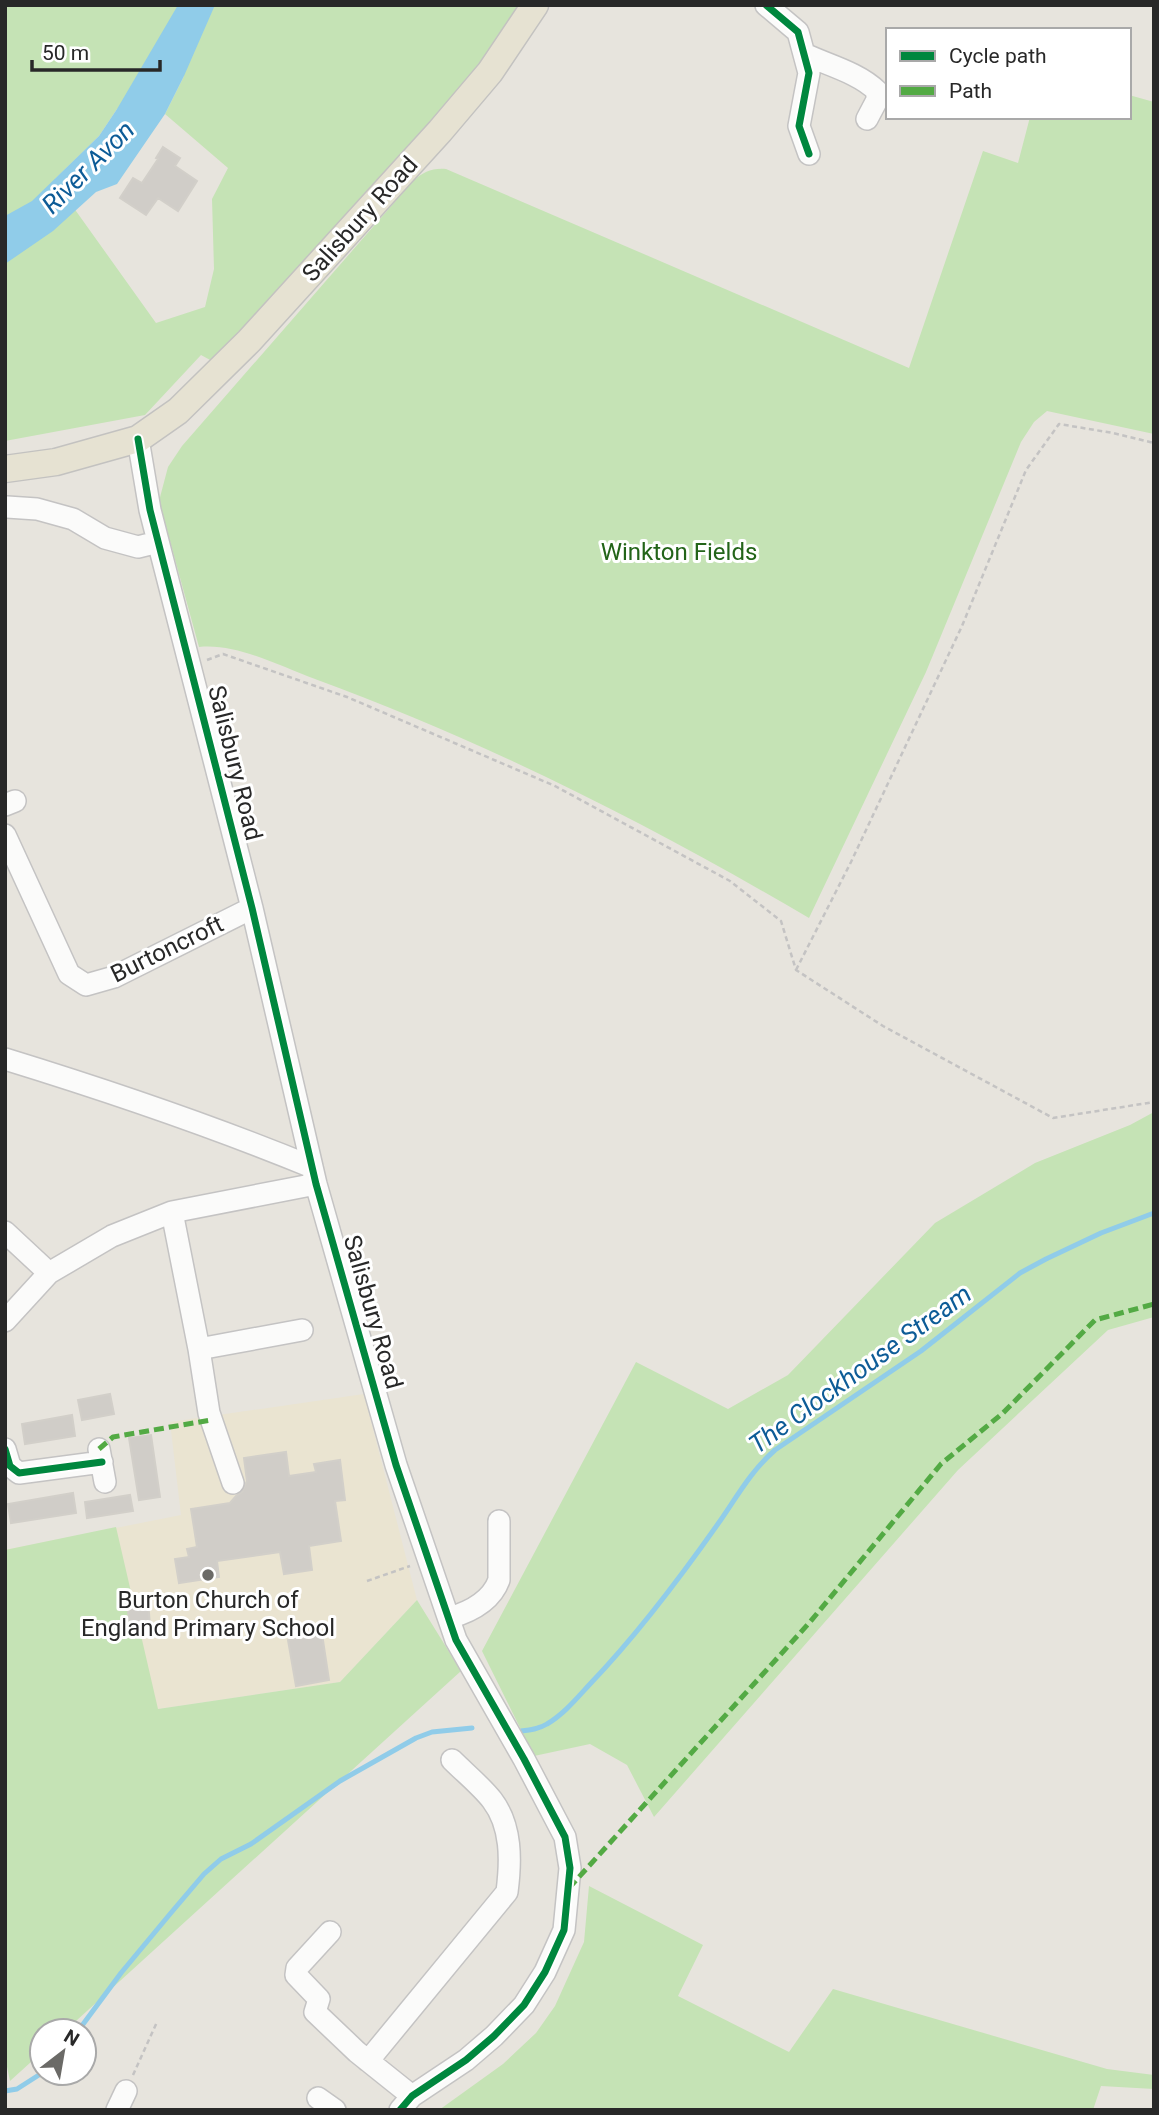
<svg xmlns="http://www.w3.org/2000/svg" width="1159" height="2115" viewBox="0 0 1159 2115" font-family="Roboto,sans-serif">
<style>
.education{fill:#eae4d1}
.green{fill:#c5e3b5;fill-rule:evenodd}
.water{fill:#90cce9}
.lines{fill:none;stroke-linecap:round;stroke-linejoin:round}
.stream{stroke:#90cce9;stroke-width:5}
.building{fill:#d0cdc8;stroke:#d2cfc9;stroke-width:2}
.minor-casing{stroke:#c4c3c3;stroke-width:24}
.major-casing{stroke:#c3c2c0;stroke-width:29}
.path{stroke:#c4c3c3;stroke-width:2.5;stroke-dasharray:5 3.5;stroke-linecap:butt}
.minor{stroke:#fbfbfa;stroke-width:21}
.major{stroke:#e6e2d2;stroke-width:26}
.quiet{stroke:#53aa44;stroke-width:5;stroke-dasharray:10 5;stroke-linecap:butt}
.cycleway-casing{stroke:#fff;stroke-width:11}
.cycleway{stroke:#00873e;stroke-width:7}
.poi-dot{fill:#6b6a67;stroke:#fff;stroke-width:2.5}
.labels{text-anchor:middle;stroke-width:6;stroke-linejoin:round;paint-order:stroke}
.street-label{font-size:24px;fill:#282828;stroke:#fff}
.park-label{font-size:24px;fill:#236419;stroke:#fff}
.poi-label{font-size:24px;fill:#282828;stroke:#fff}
.water-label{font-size:26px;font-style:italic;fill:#0d5c97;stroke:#fff}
</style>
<rect width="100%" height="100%" fill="#e7e4dd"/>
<path class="education" d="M364,1394L417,1600L340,1682L158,1709L5,1550L181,1515L170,1422Z"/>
<path class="green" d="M5,5H522L487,60L378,186L212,361L201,355L145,415L5,441ZM184,76L165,114L228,168L212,199L214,269L205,307L156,323L76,211L55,179L99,136L117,109Z
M1129,95L1154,102V434L1047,411L1034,422L1021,442L926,672L809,918C651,825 487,742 315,679C279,666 237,643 199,647L159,501L168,467L182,446L413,181C424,172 431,168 446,169L909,368L983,151L1018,163L1030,117H1129Z
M1154,1112V1317L1108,1330L958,1470L654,1817L627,1765L590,1744L534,1756L482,1651L636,1362L728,1409L788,1375L935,1223L1035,1163L1130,1125Z
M116,1527L158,1709L340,1682L417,1600L461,1671L65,2031H42V2052L10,2081L5,2057V1550Z
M589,1886L703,1945L678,1996L789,2052L833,1989L1107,2069L1154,2075V2089L1101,2086L1093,2110H439L503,2064L536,2033L555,2006L584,1942Z"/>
<path class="water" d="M178,5H215L184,76L165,114L117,184L96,192L53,231L5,264V216L32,201L99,136L117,109Z"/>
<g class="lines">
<path class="stream" d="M521,1731C530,1730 539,1729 547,1724C564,1714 577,1698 590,1684C638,1634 680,1578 720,1521C738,1495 751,1471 775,1450L921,1351L1020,1273L1046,1259L1101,1233L1154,1213
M78,2031L121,1973L170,1914L204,1874L221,1859L251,1844L340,1781L416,1738L432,1732L472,1728
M5,2091L17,2089L42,2073"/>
</g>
<path class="building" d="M163,147L180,158L175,166L197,181L178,211L158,198L146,215L120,198L133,178L142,183L158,159L156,158Z
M110,1394L114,1414L82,1420L78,1400Z
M72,1415L75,1436L25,1444L22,1424Z
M151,1435L160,1497L139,1500L129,1438Z
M286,1452L289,1476L316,1472L314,1464L340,1460L345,1500L335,1501L341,1541L309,1546L312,1570L284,1574L280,1552L217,1561L219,1577L179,1583L175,1559L189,1557L187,1549L197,1547L191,1509L230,1503L236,1496L242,1492L247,1481L244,1458Z
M73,1493L76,1513L11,1523L8,1504Z
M130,1495L133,1511L87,1518L85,1502Z
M148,1600L150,1626L130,1628L127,1602Z
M322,1634L329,1680L296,1686L288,1640Z"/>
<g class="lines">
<g class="minor-casing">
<path id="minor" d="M766,5L798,32L809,73L799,126L809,154
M804,54C828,65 859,73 877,91V100L867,119
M138,439L150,510L252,908L316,1184L396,1465L456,1640L524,1759L565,1837L570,1868L564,1930L545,1972L524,2005L494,2036L466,2060L412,2096L400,2110
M7,507L37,509L73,519L105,538L138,547L158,542
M5,805L15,801
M5,835L69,974L86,985L114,977L252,908
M5,1059C109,1091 212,1126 312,1167
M172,1212L199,1349L209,1413L233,1483
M5,1232L49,1273
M5,1321L49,1273L112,1236L172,1212L316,1184
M199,1349L302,1330
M5,1449L10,1466L19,1473L102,1462
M99,1449L105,1482
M449,1618C470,1612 491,1602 499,1580V1521
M330,1932L297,1968L296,1975L319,1999L315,2012L357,2052L412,2096
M368,2061L507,1892C511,1861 512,1826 492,1800C481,1786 465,1773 452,1760
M318,2098L335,2110
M117,2110L126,2091"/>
</g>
<g class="major-casing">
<path id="major" d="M5,469L56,462L138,439L178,411L249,341L440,131L490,72L535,5"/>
</g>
<path class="path" d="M207,660L223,654L347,697L555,786L730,881L781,921L796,970L883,1026L1053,1118L1154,1102
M796,970L851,862L962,626L1026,470L1059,424L1113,433L1154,443
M367,1581L410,1566
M133,2075L157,2022"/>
<use href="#minor" class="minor"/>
<use href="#major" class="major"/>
<path class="quiet" d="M99,1449L113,1437L211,1420
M569,1888L810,1622L941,1464L1003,1413L1095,1320L1154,1304"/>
<g class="cycleway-casing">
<path id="cycleway" d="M766,5L798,32L809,73L799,126L809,154
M138,439L150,510L252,908L316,1184L396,1465L456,1640L524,1759L565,1837L570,1868L564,1930L545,1972L524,2005L494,2036L466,2060L412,2096L400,2110
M5,1449L10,1466L19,1473L102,1462"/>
</g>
<use href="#cycleway" class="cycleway"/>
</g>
<circle class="poi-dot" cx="208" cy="1575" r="7"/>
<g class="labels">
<g class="street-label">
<text transform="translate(360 219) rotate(-48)" y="8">Salisbury Road</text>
<text transform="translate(235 763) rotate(76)" y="8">Salisbury Road</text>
<text transform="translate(167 949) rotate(-26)" y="8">Burtoncroft</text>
<text transform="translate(373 1312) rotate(74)" y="8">Salisbury Road</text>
</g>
<g class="park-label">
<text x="679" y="560">Winkton Fields</text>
</g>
<g class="poi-label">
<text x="208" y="1608">Burton Church of<tspan x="208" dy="28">England Primary School</tspan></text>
</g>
<g class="water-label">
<text transform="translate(88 167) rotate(-45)" y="9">River Avon</text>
<text transform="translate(860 1369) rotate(-36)" y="9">The Clockhouse Stream</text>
</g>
</g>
<rect width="1159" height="2115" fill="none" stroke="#282828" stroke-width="14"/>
<rect x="886" y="28" width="245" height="91" fill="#ffffff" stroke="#a9a9a9" stroke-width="2"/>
<rect x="900" y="51" width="35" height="10" fill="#00873e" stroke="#a9a9a9" stroke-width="2"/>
<text x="949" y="63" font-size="21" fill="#282828">Cycle path</text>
<rect x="900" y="86" width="35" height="10" fill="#53aa44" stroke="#a9a9a9" stroke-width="2"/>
<text x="949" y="98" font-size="21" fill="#282828">Path</text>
<g transform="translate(63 2052) rotate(31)"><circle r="33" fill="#ffffff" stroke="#a9a9a9" stroke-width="2"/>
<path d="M0-5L12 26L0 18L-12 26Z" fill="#6b6a67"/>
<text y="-10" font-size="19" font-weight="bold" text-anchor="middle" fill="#282828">N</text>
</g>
<path d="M32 60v10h128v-10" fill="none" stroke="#282828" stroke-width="3.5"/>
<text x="42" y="60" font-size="21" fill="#282828" stroke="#ffffff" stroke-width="5" paint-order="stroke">50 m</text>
</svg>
